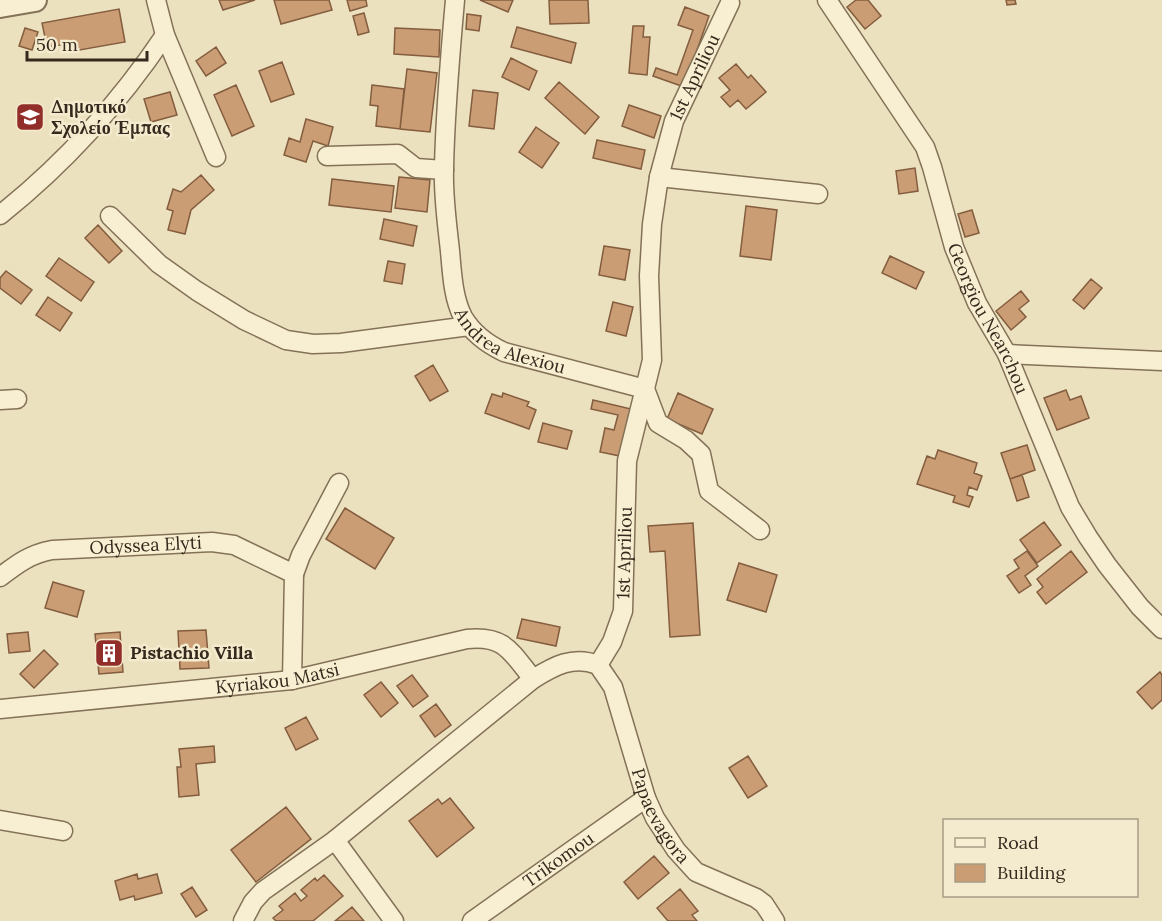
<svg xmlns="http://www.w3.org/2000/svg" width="1162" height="921" viewBox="0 0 1162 921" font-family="Lora,serif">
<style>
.building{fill:#ca9d75;stroke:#835d3e;stroke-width:1.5}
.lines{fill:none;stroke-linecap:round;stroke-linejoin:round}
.minor-casing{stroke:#847258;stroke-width:21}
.tertiary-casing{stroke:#847258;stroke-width:26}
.minor{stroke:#f8eed1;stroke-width:18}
.tertiary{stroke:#f8eed1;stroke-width:22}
.labels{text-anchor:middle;stroke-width:5;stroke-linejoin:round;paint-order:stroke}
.street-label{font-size:18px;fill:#34291c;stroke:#f4ebce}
.poi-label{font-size:18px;font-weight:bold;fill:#34291c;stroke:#f4ebce;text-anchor:start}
</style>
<rect width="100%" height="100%" fill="#ece1bf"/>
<path class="building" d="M219,0H255L223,10Z
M274,0H329L332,10L281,24Z
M347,0H366L367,6L350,11Z
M480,0H513L508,12Z
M549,0H588L589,23L550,24Z
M856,0H868L881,16L865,29L847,7Z
M1006,0H1015L1016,4L1007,5Z
M685,7L709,16L684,87L653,76L656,68L677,75L693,30L678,25Z
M119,9L125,42L74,51L72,43L47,47L42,23Z
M364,13L369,32L358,35L353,16Z
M467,14L481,16L479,31L466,29Z
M633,26H644L643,37H650L647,75L629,73Z
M517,27L576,43L571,63L511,47Z
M25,28L38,32L32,50L19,46Z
M395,28L440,30L439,57L394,54Z
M216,47L226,63L206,76L196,61Z
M511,58L537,71L529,90L502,77Z
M282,62L294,94L271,102L259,71Z
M736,64L748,78L751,75L766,92L746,109L738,100L730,107L721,97L730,90L719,78Z
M407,69L437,73L430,132L400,129Z
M559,82L599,117L585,134L545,98Z
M236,85L254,126L232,136L214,95Z
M372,85L404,89L400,129L376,126L378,106L370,105Z
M473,90L498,93L494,129L469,126Z
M170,92L177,115L151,122L144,99Z
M629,105L661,116L654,138L622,126Z
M306,119L333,127L328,146L313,141L306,162L284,155L289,138L300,142Z
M536,127L559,143L542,168L519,152Z
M597,140L645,150L641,169L593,158Z
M915,168L918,191L899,194L896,171Z
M201,175L214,190L191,210L185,234L168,230L173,211L167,209L173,189L181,192Z
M399,177L430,180L427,212L395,208Z
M332,179L394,186L391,212L329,205Z
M746,206L777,210L771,260L740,256Z
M972,210L979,233L965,237L958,214Z
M384,219L417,226L413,246L380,239Z
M98,225L122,251L109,263L85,238Z
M604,246L630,250L625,280L599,275Z
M890,256L924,272L916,289L882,273Z
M59,258L94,282L81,301L46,276Z
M388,261L405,264L402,284L384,281Z
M6,271L32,290L21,304L0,288V278Z
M1091,279L1102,288L1084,309L1073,300Z
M1021,291L1029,301L1019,309L1026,317L1011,330L996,311Z
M48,297L72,313L60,331L36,315Z
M613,302L633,307L626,336L606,331Z
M433,365L448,391L430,401L415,376Z
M1066,390L1070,400L1081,396L1089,418L1057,430L1044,398Z
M503,393L529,402L527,406L536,410L529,429L485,413L492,394L502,397Z
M678,393L713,409L702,434L667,419Z
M593,400L631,409L620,456L600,452L605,428L614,430L618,415L591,409Z
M543,423L572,431L567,449L538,442Z
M1027,445L1035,470L1010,479L1001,453Z
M938,450L977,463L974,473L982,476L977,490L969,487L967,495L973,497L969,507L953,502L955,496L917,484L927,456L935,459Z
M1022,475L1029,497L1017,501L1010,479Z
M345,508L394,538L375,569L326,539Z
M1044,522L1061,545L1037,563L1020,540Z
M693,523L700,635L670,637L665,551L650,552L648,526Z
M1027,551L1038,566L1025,576L1031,585L1019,593L1007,576L1019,568L1014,560Z
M1071,551L1087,572L1046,604L1037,592L1043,587L1037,579Z
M739,563L777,575L766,612L727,600Z
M53,582L84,591L77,617L45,608Z
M522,619L560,627L556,646L517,638Z
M206,630L209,668L180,669L178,631Z
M28,632L30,651L9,653L7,634Z
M120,632L123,672L99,674L95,634Z
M44,650L58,664L34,688L20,674Z
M1160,672L1162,675V700L1152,709L1137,692Z
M412,675L428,696L413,707L397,686Z
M381,682L398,703L381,717L364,695Z
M436,704L451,725L435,737L420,716Z
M306,717L318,739L296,750L285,728Z
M214,746L215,762L196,764L199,795L179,797L177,767H181L179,749Z
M748,756L767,786L748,798L729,768Z
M450,798L474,828L437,857L409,821L438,799L442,804Z
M286,807L311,839L256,882L231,850Z
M654,856L669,873L638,899L624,882Z
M137,874L138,879L157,874L162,893L135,900L134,896L120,900L115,881Z
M324,875L343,896L313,921H276L273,918L283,910L279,906L295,893L301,901L307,896L301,890L315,878L317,881Z
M192,887L207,910L196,917L181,894Z
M680,889L698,911L692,915L697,921H668L657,908Z
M352,907L364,921H335Z"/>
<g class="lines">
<g class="minor-casing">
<g id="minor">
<path d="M156,0L165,35L216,157"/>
<path id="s1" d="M455,0C450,56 445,113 444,169C443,196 447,223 450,251C452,273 453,298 463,317C473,334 487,344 504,352L645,389"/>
<path id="s2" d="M827,0L925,147L932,167L954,247L977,303L1007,354L1070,507L1088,537L1107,565L1140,607L1162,629"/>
<path d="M327,156L398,154L416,168L444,170"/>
<path d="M659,177L818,194"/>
<path d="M0,215C64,164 120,102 165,35"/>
<path d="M110,216L159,264L197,291L244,320L286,340L313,344L341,343L469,326"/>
<path d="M1007,354L1162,361"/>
<path d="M645,389L658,423L686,440L701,454L709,491L760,530"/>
<path d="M0,400L17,399"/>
<path d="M294,574L301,555L339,483"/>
<path id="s3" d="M0,577C17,564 30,554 52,550L212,542L234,545L294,574L292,680"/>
<path id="s4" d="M598,665L612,642L623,611L627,461L652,360L649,276L652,224L659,177L674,121L730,3"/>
<path id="s5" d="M0,709L292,680L467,639C505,635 511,652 533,679"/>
<path d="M0,820L63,831"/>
<path d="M335,840L394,921"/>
<path id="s6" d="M243,921L253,902L263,891L335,840L533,679C554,666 573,655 598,665L613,687L646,798L655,818L676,850L696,872L756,898L764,904L775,921"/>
<path id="s7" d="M472,921L646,798"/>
</g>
</g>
<g class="tertiary-casing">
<path id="tertiary" d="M0,6L35,0"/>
</g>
<use href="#minor" class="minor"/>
<use href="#tertiary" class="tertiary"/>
</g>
<defs>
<g id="school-square" transform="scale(1.5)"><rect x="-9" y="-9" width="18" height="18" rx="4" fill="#922e29" stroke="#f4ebce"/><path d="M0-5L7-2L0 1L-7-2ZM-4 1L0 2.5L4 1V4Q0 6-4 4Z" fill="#fff"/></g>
<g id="building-square" transform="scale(1.5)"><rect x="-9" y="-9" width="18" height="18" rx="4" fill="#922e29" stroke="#f4ebce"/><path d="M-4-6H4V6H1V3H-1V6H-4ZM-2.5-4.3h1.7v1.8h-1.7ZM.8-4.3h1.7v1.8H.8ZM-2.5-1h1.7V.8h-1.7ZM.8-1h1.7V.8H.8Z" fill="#fff"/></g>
</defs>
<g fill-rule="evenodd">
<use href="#school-square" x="30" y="117"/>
<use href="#building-square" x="109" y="653"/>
</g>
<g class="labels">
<g class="street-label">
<text dy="6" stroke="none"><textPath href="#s4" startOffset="604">1st Apriliou</textPath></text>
<text dy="6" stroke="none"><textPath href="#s2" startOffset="360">Georgiou Nearchou</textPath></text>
<text dy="6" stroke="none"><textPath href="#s1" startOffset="374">Andrea Alexiou</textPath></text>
<text dy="6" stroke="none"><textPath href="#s3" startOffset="153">Odyssea Elyti</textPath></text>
<text dy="6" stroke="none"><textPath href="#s4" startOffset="118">1st Apriliou</textPath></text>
<text dy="6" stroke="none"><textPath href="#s5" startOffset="279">Kyriakou Matsi</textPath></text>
<text dy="6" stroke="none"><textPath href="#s6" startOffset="614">Papaevagora</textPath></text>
<text dy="6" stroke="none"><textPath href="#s7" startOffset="106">Trikomou</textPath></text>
</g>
<g class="poi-label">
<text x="51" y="113">Δημοτικό<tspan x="51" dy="21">Σχολείο Έμπας</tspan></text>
<text x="130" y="659">Pistachio Villa</text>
</g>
</g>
<rect x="943" y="819" width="195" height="78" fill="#f4ebce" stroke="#a79d87" stroke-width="1.5"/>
<rect x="955" y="838" width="30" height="9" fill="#f8eed1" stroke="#a79d87" stroke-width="1.5"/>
<text x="997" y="849" font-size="18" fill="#34291c">Road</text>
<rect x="955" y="864" width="30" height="18" fill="#ca9d75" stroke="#a79d87" stroke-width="1.5"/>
<text x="997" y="879" font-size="18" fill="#34291c">Building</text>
<path d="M27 51v9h120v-9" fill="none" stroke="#34291c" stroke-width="3"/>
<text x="36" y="51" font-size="18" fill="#34291c" stroke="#f4ebce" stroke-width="4.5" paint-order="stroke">50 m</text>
</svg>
